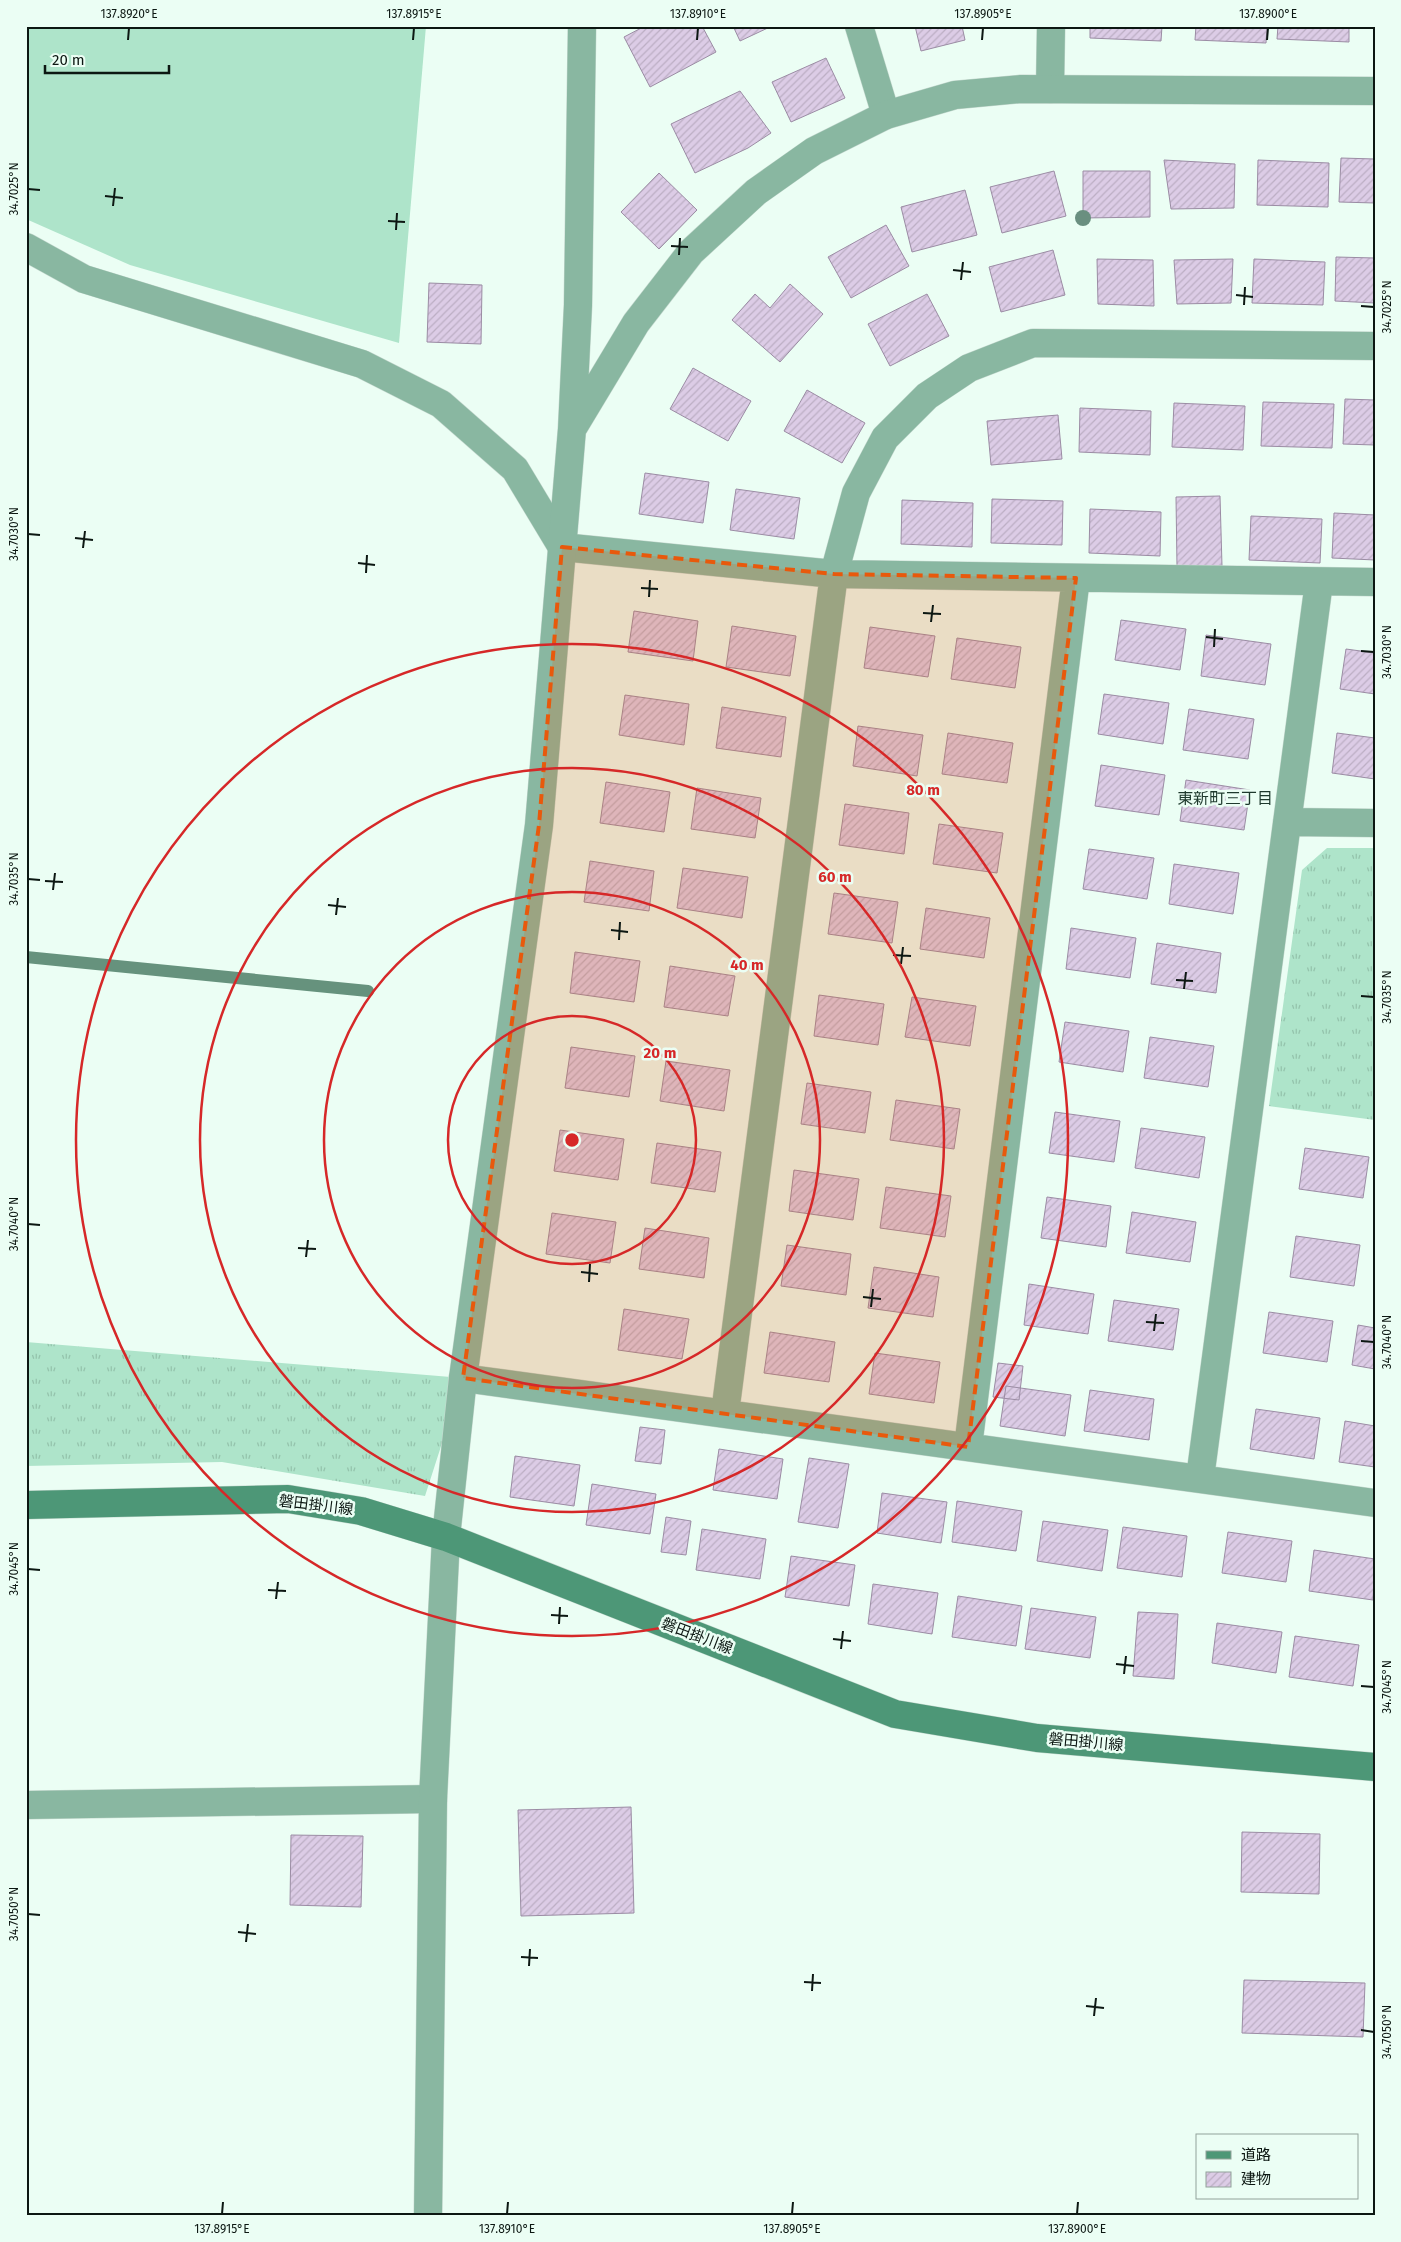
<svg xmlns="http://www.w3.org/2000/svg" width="1401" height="2242" viewBox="0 0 1401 2242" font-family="'Fira Sans','Noto Sans JP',sans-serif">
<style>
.grass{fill:url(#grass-tufts)}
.pitch{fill:#aee4ca}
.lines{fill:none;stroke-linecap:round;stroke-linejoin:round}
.stream{stroke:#66927d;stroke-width:12}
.building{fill:url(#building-hatch);stroke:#9b8ca4}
.minor-casing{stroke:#c7d9d0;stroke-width:29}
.tertiary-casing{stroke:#c7d9d0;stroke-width:29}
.secondary-casing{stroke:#c7d9d0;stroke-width:29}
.minor{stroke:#89b7a1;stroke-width:28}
.tertiary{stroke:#89b7a1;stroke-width:28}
.secondary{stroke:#4d9777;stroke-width:28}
.tree{fill:#6a8f80}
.marked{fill:#e8590c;fill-opacity:0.2;stroke:#e8590c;stroke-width:4;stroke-dasharray:10 6;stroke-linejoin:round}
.ticks{fill:none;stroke:#0c1712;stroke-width:2}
.ring{fill:none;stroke:#d62828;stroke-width:2.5}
.labels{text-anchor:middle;stroke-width:5;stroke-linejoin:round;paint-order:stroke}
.street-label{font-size:15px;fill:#0c1712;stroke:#ebfef4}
.neighbourhood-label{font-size:16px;fill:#1e392d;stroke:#ebfef4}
.centre{fill:#d62828;stroke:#ebfef4;stroke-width:2.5}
.ring-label{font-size:15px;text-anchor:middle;font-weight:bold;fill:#d62828;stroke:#ebfef4;stroke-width:5;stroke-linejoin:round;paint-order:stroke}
.neatline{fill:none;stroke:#0c1712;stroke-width:2}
.ticks-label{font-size:12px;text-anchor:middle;fill:#0c1712}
</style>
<defs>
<pattern id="grass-tufts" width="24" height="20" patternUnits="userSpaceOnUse" patternTransform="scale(1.25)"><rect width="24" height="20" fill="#aee4ca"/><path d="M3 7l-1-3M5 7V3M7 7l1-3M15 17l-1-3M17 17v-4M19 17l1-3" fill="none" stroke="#94c3ac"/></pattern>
<pattern id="building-hatch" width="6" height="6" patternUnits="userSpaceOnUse" patternTransform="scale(1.25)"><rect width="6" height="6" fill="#dccce6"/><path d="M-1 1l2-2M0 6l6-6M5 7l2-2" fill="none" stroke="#bcaec4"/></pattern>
</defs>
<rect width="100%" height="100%" fill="#ebfef4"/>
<path class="grass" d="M1327,848H1375V1120L1269,1106L1302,870Z
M26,1342L463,1378L425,1496L222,1462L26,1466Z"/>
<path class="pitch" d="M26,26H426L399,343L130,265L26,219Z"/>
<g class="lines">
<path class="stream" d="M26,957L368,991"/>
</g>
<path class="building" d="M645,26H702L716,52L650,87L624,37Z
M733,26H772L740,41Z
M915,26H962L965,40L921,51Z
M1090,26H1162L1161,41L1090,38Z
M1196,26H1267L1266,43L1195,40Z
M1278,26H1349V42L1277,39Z
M826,58L845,98L791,122L772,82Z
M740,91L771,133L748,148L695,173L671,124Z
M1341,158L1375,159V203L1339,202Z
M1164,160L1235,164L1234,208L1171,209Z
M1258,160L1329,163L1328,207L1257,205Z
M1054,171L1066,216L1002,233L990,187Z
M1083,171H1150V217L1083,218Z
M659,173L697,210L659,249L621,212Z
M965,190L977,235L912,252L901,207Z
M886,225L909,266L851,298L828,257Z
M1053,250L1065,295L1001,312L989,267Z
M1336,257L1375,258V303L1335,301Z
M1097,259L1153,260L1154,306L1098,304Z
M1233,259L1231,303L1177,304L1174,260Z
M1254,259L1325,262L1323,305L1252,303Z
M429,283L482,285L481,344L427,342Z
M790,284L823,314L780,362L732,320L755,294L770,308Z
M927,294L949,336L890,366L868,324Z
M693,368L751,401L728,441L670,409Z
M807,390L865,423L842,463L784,431Z
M1345,399L1375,400V445L1343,444Z
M1263,402L1334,404L1332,448L1261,446Z
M1174,403L1245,406L1243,450L1172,447Z
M1080,408L1151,411L1150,455L1079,452Z
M1058,415L1062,459L991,465L987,421Z
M645,473L709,482L703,523L639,514Z
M736,489L800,498L794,539L730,530Z
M1220,496L1222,566L1177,567L1176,497Z
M992,499L1063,501L1062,545L991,543Z
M902,500L973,503L972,547L901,544Z
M1090,509L1161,512L1160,556L1089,553Z
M1334,513L1375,515V560L1332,558Z
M1251,516L1322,519L1320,563L1249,560Z
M634,611L698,621L693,661L628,652Z
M1121,620L1186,629L1180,670L1115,660Z
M732,626L796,636L790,676L726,667Z
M870,627L935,636L928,677L864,668Z
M1206,635L1271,644L1265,685L1201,676Z
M957,638L1021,647L1015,688L951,679Z
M1346,649L1375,653V694L1340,689Z
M1104,694L1169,703L1163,744L1098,734Z
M625,695L689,704L684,745L619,735Z
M722,707L786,717L781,757L716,748Z
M1189,709L1254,719L1248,759L1183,750Z
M858,726L923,735L917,776L853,766Z
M948,733L1013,743L1007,783L942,774Z
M1337,733L1375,738V779L1332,773Z
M1101,765L1165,775L1159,815L1095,806Z
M1186,780L1250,790L1244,830L1180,821Z
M606,782L670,792L664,832L600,823Z
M697,788L761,798L755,838L691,829Z
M845,804L909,813L904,854L839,845Z
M939,824L1003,833L997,873L933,864Z
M1089,849L1154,858L1147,899L1083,889Z
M590,861L654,871L649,911L584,902Z
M1174,864L1239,873L1233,914L1169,904Z
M683,868L748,877L742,918L677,908Z
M834,893L898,902L892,943L828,934Z
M926,908L990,918L984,958L920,949Z
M1071,928L1136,938L1130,978L1066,969Z
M1157,943L1221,953L1216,993L1151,984Z
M575,952L640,961L634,1002L570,993Z
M670,966L735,976L728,1016L664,1007Z
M819,995L884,1004L878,1045L814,1036Z
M912,997L976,1006L970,1046L905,1037Z
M1065,1022L1129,1031L1123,1072L1059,1062Z
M1150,1037L1214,1046L1208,1087L1144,1078Z
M571,1047L635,1056L629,1097L565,1088Z
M666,1061L730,1070L724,1111L660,1101Z
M807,1083L871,1092L865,1133L801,1124Z
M896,1100L960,1109L954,1149L890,1140Z
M1055,1112L1120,1121L1114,1162L1049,1153Z
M1141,1128L1205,1137L1199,1178L1135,1168Z
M560,1130L624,1139L618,1180L554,1171Z
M657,1143L721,1152L715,1192L651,1183Z
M1305,1148L1369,1157L1363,1198L1299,1189Z
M794,1170L859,1179L853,1220L789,1211Z
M886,1187L951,1196L945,1237L880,1228Z
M1047,1197L1111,1206L1106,1247L1041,1238Z
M1132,1212L1196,1222L1190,1262L1126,1253Z
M552,1213L616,1222L610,1263L546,1254Z
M645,1228L709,1238L704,1278L639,1269Z
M1296,1236L1360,1245L1354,1286L1290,1277Z
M787,1245L851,1254L846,1295L781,1286Z
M874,1267L939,1277L933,1317L868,1308Z
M1029,1284L1094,1294L1088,1334L1024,1325Z
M1114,1300L1179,1309L1173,1350L1108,1341Z
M624,1309L689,1319L682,1359L618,1350Z
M1269,1312L1333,1321L1327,1362L1263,1353Z
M1358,1325L1375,1328V1369L1352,1365Z
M770,1332L835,1342L829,1382L764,1373Z
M875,1353L940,1362L934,1403L869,1394Z
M998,1363L1023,1366L1019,1400L993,1397Z
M1006,1386L1071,1395L1065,1436L1000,1426Z
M1090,1390L1154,1399L1149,1440L1084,1431Z
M1256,1409L1320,1418L1314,1459L1250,1449Z
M1345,1421L1375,1426V1467L1339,1462Z
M640,1427L665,1430L661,1464L635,1461Z
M719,1449L783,1459L777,1499L713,1490Z
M515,1456L580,1465L574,1506L510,1497Z
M809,1458L849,1464L838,1528L798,1522Z
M592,1484L656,1494L650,1534L586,1525Z
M882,1493L947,1502L941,1543L877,1533Z
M957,1501L1022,1511L1016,1551L952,1542Z
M666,1517L691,1521L686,1555L661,1552Z
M1043,1521L1108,1530L1102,1571L1037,1561Z
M1123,1527L1187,1536L1182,1577L1117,1568Z
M702,1529L766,1539L760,1579L696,1570Z
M1228,1532L1292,1541L1286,1582L1222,1573Z
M1314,1550L1375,1559L1373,1600L1309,1591Z
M791,1556L855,1565L849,1606L785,1597Z
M873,1584L938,1593L932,1634L868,1624Z
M958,1596L1022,1606L1016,1646L952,1637Z
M1031,1608L1096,1617L1090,1658L1025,1649Z
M1138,1612L1178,1614L1174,1679L1133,1676Z
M1217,1623L1282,1632L1276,1673L1212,1663Z
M1295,1636L1359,1645L1353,1686L1289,1677Z
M631,1807L634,1913L521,1916L518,1810Z
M1242,1832L1320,1834L1319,1894L1241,1892Z
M291,1835L363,1836L361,1907L290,1905Z
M1244,1980L1365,1983L1363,2037L1242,2033Z"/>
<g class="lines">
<g class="minor-casing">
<path id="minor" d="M859,26L886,115
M1050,89L1051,26
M26,247L84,279L362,364L441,404L515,469L562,547L834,574L1375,582
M1287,822L1375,823
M463,1378L1375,1503
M725,1413L834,574L856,493L885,438L927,396L969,368L1033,343L1375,346
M968,1447L1076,578
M1200,1478L1319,582
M26,1805L433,1799"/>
</g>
<g class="tertiary-casing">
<path id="tertiary" d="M574,426L636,323L691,252L756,192L814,151L886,115L955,95L1021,89L1375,91
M428,2216L433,1799L446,1537L463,1378L539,825L572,429L578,305L582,26"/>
</g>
<g class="secondary-casing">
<path id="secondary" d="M26,1505L288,1499L361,1511L446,1537L895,1714L1037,1738L1375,1767"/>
</g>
<use href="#minor" class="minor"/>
<use href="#tertiary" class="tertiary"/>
<use href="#secondary" class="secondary"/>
</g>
<circle class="tree" cx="1083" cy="218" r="8"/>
<path class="marked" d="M562,547L834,574L1076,578L968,1447L463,1378L539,825Z"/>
<path class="ticks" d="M128,40L129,28M413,40L414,28M697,40L698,28M982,40L983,28M1267,40L1268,28M28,189L40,190M105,196L123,198M113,206L115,188M388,221L405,222M396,230L397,213M671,246L688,247M679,255L680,238M953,270L971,272M961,280L963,262M1236,295L1253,297M1244,305L1245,287M1361,306L1374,307M28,534L40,535M75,538L93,540M83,548L85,531M358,563L375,565M366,573L367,555M641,588L658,589M649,597L650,580M923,613L941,614M931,622L933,605M1206,637L1223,639M1214,647L1215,629M1361,651L1374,652M28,879L40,880M45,881L63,882M53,890L55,873M328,905L346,907M336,915L338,898M611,930L628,932M619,940L620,922M893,955L911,956M901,964L903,947M1176,980L1193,981M1184,989L1186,972M1361,996L1374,997M28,1224L40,1225M298,1248L316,1249M306,1257L308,1240M581,1272L598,1274M589,1282L590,1264M863,1297L881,1299M871,1307L873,1289M1146,1322L1164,1323M1154,1331L1156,1314M1361,1341L1374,1342M28,1569L40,1570M268,1590L286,1591M276,1599L278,1582M551,1615L568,1616M559,1624L560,1607M833,1639L851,1641M841,1649L843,1631M1116,1664L1134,1666M1124,1674L1126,1656M1361,1686L1374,1687M28,1914L40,1915M238,1932L256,1934M246,1942L248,1924M521,1957L538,1958M529,1966L530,1949M804,1982L821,1983M812,1991L813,1974M1086,2006L1104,2008M1094,2016L1096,1998M1361,2030L1374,2032M222,2214L223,2202M507,2214L508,2202M792,2214L793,2202M1077,2214L1078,2202"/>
<g class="ring">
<circle cx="572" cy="1140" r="124"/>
<circle cx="572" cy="1140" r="248"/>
<circle cx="572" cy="1140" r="372"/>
<circle cx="572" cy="1140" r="496"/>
</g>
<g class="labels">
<g class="street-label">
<text transform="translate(316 1505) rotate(7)" y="5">磐田掛川線</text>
<text transform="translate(697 1636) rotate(21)" y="5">磐田掛川線</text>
<text transform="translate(1086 1742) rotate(5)" y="5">磐田掛川線</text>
</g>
<g class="neighbourhood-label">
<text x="1225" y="804">東新町三丁目</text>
</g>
</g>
<circle cx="572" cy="1140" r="8" class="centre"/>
<g class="ring-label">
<text x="923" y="795">80 m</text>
<text x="835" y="882">60 m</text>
<text x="747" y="970">40 m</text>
<text x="660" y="1058">20 m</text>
</g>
<rect width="1401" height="2242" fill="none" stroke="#ebfef4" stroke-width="55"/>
<rect x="1196" y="2134" width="162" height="65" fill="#ebfef4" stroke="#92a29a"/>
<rect x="1206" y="2151" width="25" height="8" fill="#4d9777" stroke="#92a29a"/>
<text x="1241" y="2160" font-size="15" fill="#0c1712">道路</text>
<rect x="1206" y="2172" width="25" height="15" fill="url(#building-hatch)" stroke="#92a29a"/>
<text x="1241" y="2184" font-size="15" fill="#0c1712">建物</text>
<path d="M45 65v8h124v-8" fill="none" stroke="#0c1712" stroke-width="2.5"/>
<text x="52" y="65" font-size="15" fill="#0c1712" stroke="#ebfef4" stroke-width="4" paint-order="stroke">20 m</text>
<rect x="28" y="28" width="1346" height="2186" class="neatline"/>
<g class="ticks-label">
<text x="129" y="18">137.8920°E</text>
<text x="414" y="18">137.8915°E</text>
<text x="698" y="18">137.8910°E</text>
<text x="983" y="18">137.8905°E</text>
<text x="1268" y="18">137.8900°E</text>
<text transform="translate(14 189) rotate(-90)" y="4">34.7025°N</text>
<text transform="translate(1387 307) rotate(-90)" y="4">34.7025°N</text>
<text transform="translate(14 534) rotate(-90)" y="4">34.7030°N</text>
<text transform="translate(1387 652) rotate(-90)" y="4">34.7030°N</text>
<text transform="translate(14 879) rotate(-90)" y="4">34.7035°N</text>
<text transform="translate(1387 997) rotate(-90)" y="4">34.7035°N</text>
<text transform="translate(14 1224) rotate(-90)" y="4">34.7040°N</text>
<text transform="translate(1387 1342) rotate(-90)" y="4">34.7040°N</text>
<text transform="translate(14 1569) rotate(-90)" y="4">34.7045°N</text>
<text transform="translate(1387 1687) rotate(-90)" y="4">34.7045°N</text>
<text transform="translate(14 1914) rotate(-90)" y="4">34.7050°N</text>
<text transform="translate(1387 2032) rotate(-90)" y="4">34.7050°N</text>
<text x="222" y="2233">137.8915°E</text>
<text x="507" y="2233">137.8910°E</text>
<text x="792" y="2233">137.8905°E</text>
<text x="1077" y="2233">137.8900°E</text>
</g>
</svg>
